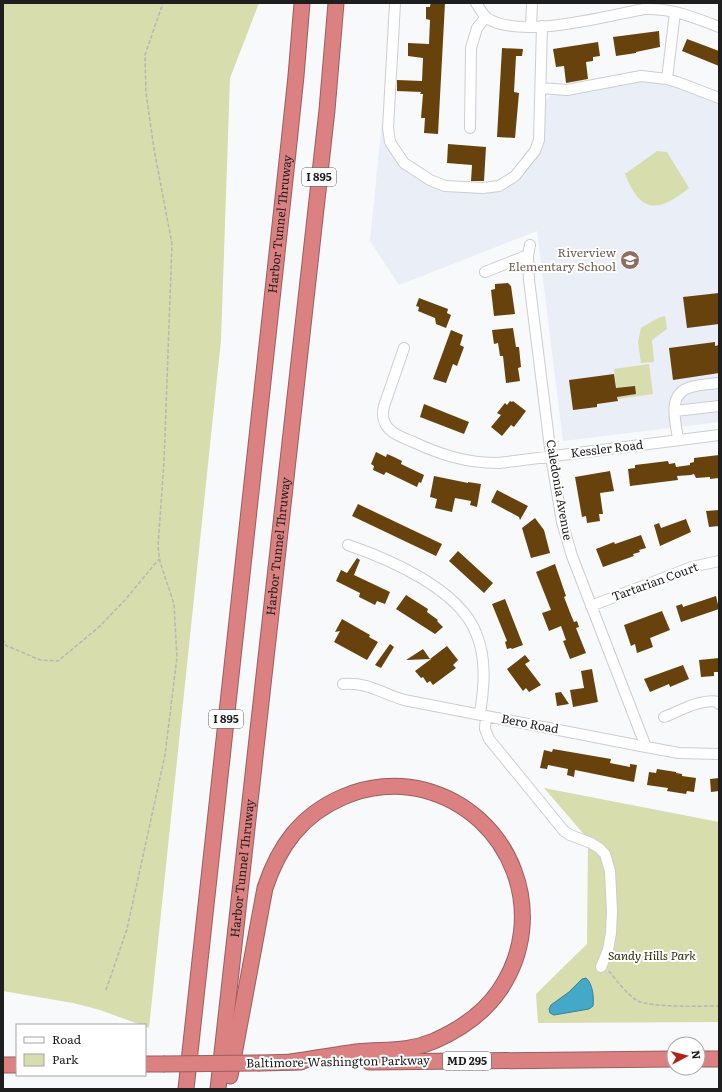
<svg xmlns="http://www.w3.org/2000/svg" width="722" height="1092" viewBox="0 0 722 1092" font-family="Literata,serif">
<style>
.built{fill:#e9eef7}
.green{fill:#d7ddac}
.water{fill:#44a8c9;stroke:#397f96}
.building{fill:#67420c}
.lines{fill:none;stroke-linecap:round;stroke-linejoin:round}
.minor-casing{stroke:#cccdcf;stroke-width:12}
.highway-casing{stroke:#9a5e5f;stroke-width:17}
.path{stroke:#b6b7b9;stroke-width:1.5;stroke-dasharray:4 2;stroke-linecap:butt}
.minor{stroke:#fff;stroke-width:10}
.highway{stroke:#dc8181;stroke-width:15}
.highway-bridge-casing{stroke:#9a5e5f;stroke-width:17;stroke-linecap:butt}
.highway-bridge{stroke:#dc8181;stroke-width:15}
.labels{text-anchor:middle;stroke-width:4;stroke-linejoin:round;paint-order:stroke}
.shield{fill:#fff;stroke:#626262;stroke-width:1}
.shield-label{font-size:11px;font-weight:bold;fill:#1e1e1f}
.street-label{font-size:12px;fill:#1e1e1f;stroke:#fff}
.education-label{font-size:12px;fill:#785e54;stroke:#fff;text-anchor:end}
.park-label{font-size:12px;font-style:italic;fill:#2a2d0a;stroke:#fff}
</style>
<rect width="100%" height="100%" fill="#f8f9fb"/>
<path class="built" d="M641,80L678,85L719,101V422L563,441L537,231L399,285L370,241L382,121L387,144L427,184L500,190L519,179L537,153L543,103L554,92Z"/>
<path class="green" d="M3,3H259L230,78L221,340L149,1028L145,1026V1025H141L100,1010L73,1003L3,991Z
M657,151L667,152L689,188C658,213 641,214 625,174Z
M665,316L667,329L652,340L654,362L641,363L638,342L641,328L658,318Z
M649,364L653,394L618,399L614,369Z
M544,788L719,822V1022L538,1023L536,994L587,944L588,839Z"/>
<path class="water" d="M586,978C593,984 594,998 593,1006L589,1009L554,1015L550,1013L549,1009L551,1005L569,992L582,979Z"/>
<path class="building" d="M431,3H445L438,134L424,133L425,118H421L423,94H420L421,92L397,91V80L422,81L423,58L408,56V43L429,44L430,20L426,19V7H430V4L431,5Z
M659,31L660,47L636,52V53L616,56L613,37Z
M687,39L719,51V66L682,51Z
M598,42L600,56L593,57V61L586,62L588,79L566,83L564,66L556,67L553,49Z
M502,48L523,49L522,56H516L514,92L519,93L515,138L497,137Z
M448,144L486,147L484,181H471L472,165L447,163Z
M508,283L511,286L515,314L494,316L491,290L495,289V284Z
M719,293V324L687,328L683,297Z
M419,298L448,309L447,313L451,315L446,328L436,324L435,318L418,311L419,307L416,306Z
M513,328L516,347H519L521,367L518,368L520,381L506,383L503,356H500L498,343L494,344L492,330Z
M451,330L463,335L460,345L464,347L457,366L453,364L446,383L433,379Z
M715,342V346L719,345V373L673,380L669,348Z
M614,374L616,388L635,386L636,394L617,397L618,401L597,404V407L573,410L569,380Z
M510,401L512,402L513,401L526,411L514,427L511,425L502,436L491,427L501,415L497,413L505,403L507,405Z
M424,404L469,422L464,434L420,417Z
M376,452L386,457L387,454L394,457L402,461L401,464L424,475L421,483L419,482L417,487L386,472L384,475L373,470L374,466L371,464Z
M719,455V478L710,479V477L696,478L694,474L691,475L677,476L678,480L630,486L628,469L635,468V465L668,461L669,464L675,463L676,467L690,465V463L694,462V458Z
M610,471L614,491L600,493L603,514H599L600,521L587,523L586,516L582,517L575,477Z
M434,476L468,483V482L481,484L477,507L470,505L471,501L455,498L452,512L435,508L437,499L430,497Z
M497,490L528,506L520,520L519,517L491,502Z
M358,504L442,544L436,556L352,516Z
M719,510V526L709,527L706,511Z
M535,518L544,530L550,553L531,558L522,528Z
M686,519L691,532L660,546L654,525L659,523L661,528Z
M641,535L646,548L639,550L640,552L633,554L634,556L603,567L596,549L614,542L615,544Z
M458,551L493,583L484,593L449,561Z
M357,558L360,560L354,575L390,592L385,604L377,601L375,605L359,597L360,593L336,581L341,570L347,573Z
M555,564L566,596L564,597L571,615L574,622L577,621L579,627L576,628L586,653L570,659L563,641L566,640L561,626L549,631L542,613L551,610L536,572Z
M406,595L428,609L427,612L438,620L437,621L443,627L435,634L396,609Z
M716,596L719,609L681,622L676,606L682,604L683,607Z
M505,599L523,645L512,649L511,648L507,649L505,642L507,641L492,604Z
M662,611L670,630L650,638L653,647L637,653L635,644L631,646L624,625Z
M342,619L370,635L369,637L378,642L367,660L334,642L340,631L335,632Z
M390,644L394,647L381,668L375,665Z
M447,646L458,660L453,665L456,668L433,685L430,681L427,683L423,677L421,678L415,671L431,659L406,660L423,649L430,659Z
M525,655L530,661L525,664L541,685L529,692L526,688L523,691L507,669Z
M719,658V672H714V676L701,677L699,660Z
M683,665L689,679L670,687L669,684L650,692L644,679Z
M592,669L598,702L573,707L570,690L584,688L581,671Z
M561,692L569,704L557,706L555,693Z
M553,749L611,759L610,763L630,767V764L637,765L634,782L575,770L574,777L567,775L568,769L548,765L547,769L540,768L544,750L552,752Z
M657,769L676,772V773L682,774V776L696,778L694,792L687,791L686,794L667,791L668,788L647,785L649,772L656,773Z
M719,778V791L711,792L710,779Z"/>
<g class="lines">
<g class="minor-casing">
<path id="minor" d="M395,3L388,128L390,142L404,163L430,180L445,186L483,188L499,186L515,176L535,151L539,140L542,26
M476,3C479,8 483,14 487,18C520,40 607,16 644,9C672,8 693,17 719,27
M531,27L532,3
M667,79L675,12
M541,88L567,90L641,76L667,79L680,83L719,98
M470,128L471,48L477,28L486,17
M530,245L528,255L529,280L551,456L562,522L572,556L646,747
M485,272L528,255
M404,348L384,406C382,414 383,423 389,429C395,435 403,438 411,441C441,455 466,463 499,463L719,435
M675,411L719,406
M678,440C676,421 666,394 691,387C700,384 710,384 719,383
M348,545C389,559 459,589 476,633C487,659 484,687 480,714
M591,606L692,567L719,561
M343,684C368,682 381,693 404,700L646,747L679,753L719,754
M486,716L485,729L489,739L564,831L570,835L591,843L599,848L605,854L610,871L612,911L611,933L608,950L601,967
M664,717C680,711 701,698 719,702V704"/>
</g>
<g class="highway-casing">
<g id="highway">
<path d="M698,1059H719"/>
<path d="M369,1062L674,1059"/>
<path d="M260,1063L301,1062"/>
<path d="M145,1064H163"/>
<path d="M3,1065H17"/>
<path d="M230,1076L265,888C279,846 301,815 343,797C368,786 397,783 424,790C512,813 551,916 499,991C483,1014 459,1030 434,1041C405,1053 385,1049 356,1052C334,1055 313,1059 291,1062"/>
<path id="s1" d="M186,1089L288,152L296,76L302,3"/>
<path id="s2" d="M218,1089L327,110L336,3"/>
</g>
</g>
<path class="path" d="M3,639L5,645L40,660L58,661L99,627L125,600L159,559
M609,971C616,980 627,994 636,1000C650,1008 701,1006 719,1006
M106,990L127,929L165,755L177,657L174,604L160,562L158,546L164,462L172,244L154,149L146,93L145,55L163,3"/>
<use href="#minor" class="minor"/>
<use href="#highway" class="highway"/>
<g class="highway-bridge-casing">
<path id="highway-bridge" d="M163,1064L260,1063"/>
</g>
<use href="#highway-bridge" class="highway-bridge"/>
</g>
<defs>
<g id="school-disc" transform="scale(1)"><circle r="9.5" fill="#8d6e63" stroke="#fff"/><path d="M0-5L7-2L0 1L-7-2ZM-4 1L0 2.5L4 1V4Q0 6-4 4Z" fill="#fff"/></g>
</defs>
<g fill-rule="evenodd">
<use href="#school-disc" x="630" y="260"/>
</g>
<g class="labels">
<g class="shield">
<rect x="302" y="168" width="34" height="18" rx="3"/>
<rect x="209" y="710" width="34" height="18" rx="3"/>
<rect x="443" y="1052" width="48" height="18" rx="3"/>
</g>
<g class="shield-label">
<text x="319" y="181">I 895</text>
<text x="226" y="723">I 895</text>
<text x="467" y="1065">MD 295</text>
</g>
<g class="street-label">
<text dy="4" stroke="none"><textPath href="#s1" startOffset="870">Harbor Tunnel Thruway</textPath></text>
<text transform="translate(607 449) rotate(-7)" y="4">Kessler Road</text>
<text transform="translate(559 490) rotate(80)" y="4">Caledonia Avenue</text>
<text dy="4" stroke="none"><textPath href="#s2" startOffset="546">Harbor Tunnel Thruway</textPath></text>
<text transform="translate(655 582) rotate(-20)" y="4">Tartarian Court</text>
<text transform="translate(530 724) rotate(11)" y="4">Bero Road</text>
<text dy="4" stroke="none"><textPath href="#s2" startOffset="222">Harbor Tunnel Thruway</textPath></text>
<text transform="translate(338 1062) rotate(-1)" y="4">Baltimore-Washington Parkway</text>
</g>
<g class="education-label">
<text x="616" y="257">Riverview<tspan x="616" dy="14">Elementary School</tspan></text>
</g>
<g class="park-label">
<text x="652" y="960">Sandy Hills Park</text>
</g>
</g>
<rect width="722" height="1092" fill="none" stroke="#1e1e1f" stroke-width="8"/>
<rect x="16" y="1024" width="130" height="52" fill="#ffffff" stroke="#a5a5a5"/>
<rect x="24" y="1037" width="20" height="6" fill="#ffffff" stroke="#a5a5a5"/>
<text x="52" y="1044" font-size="12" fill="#1e1e1f">Road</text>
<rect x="24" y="1054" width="20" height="12" fill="#d7ddac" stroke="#a5a5a5"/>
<text x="52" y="1064" font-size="12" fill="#1e1e1f">Park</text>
<g transform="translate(686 1056) rotate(83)"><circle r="19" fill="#ffffff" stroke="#a5a5a5"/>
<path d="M0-3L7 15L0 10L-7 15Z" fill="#b12218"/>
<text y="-6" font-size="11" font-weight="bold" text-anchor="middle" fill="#1e1e1f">N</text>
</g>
</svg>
